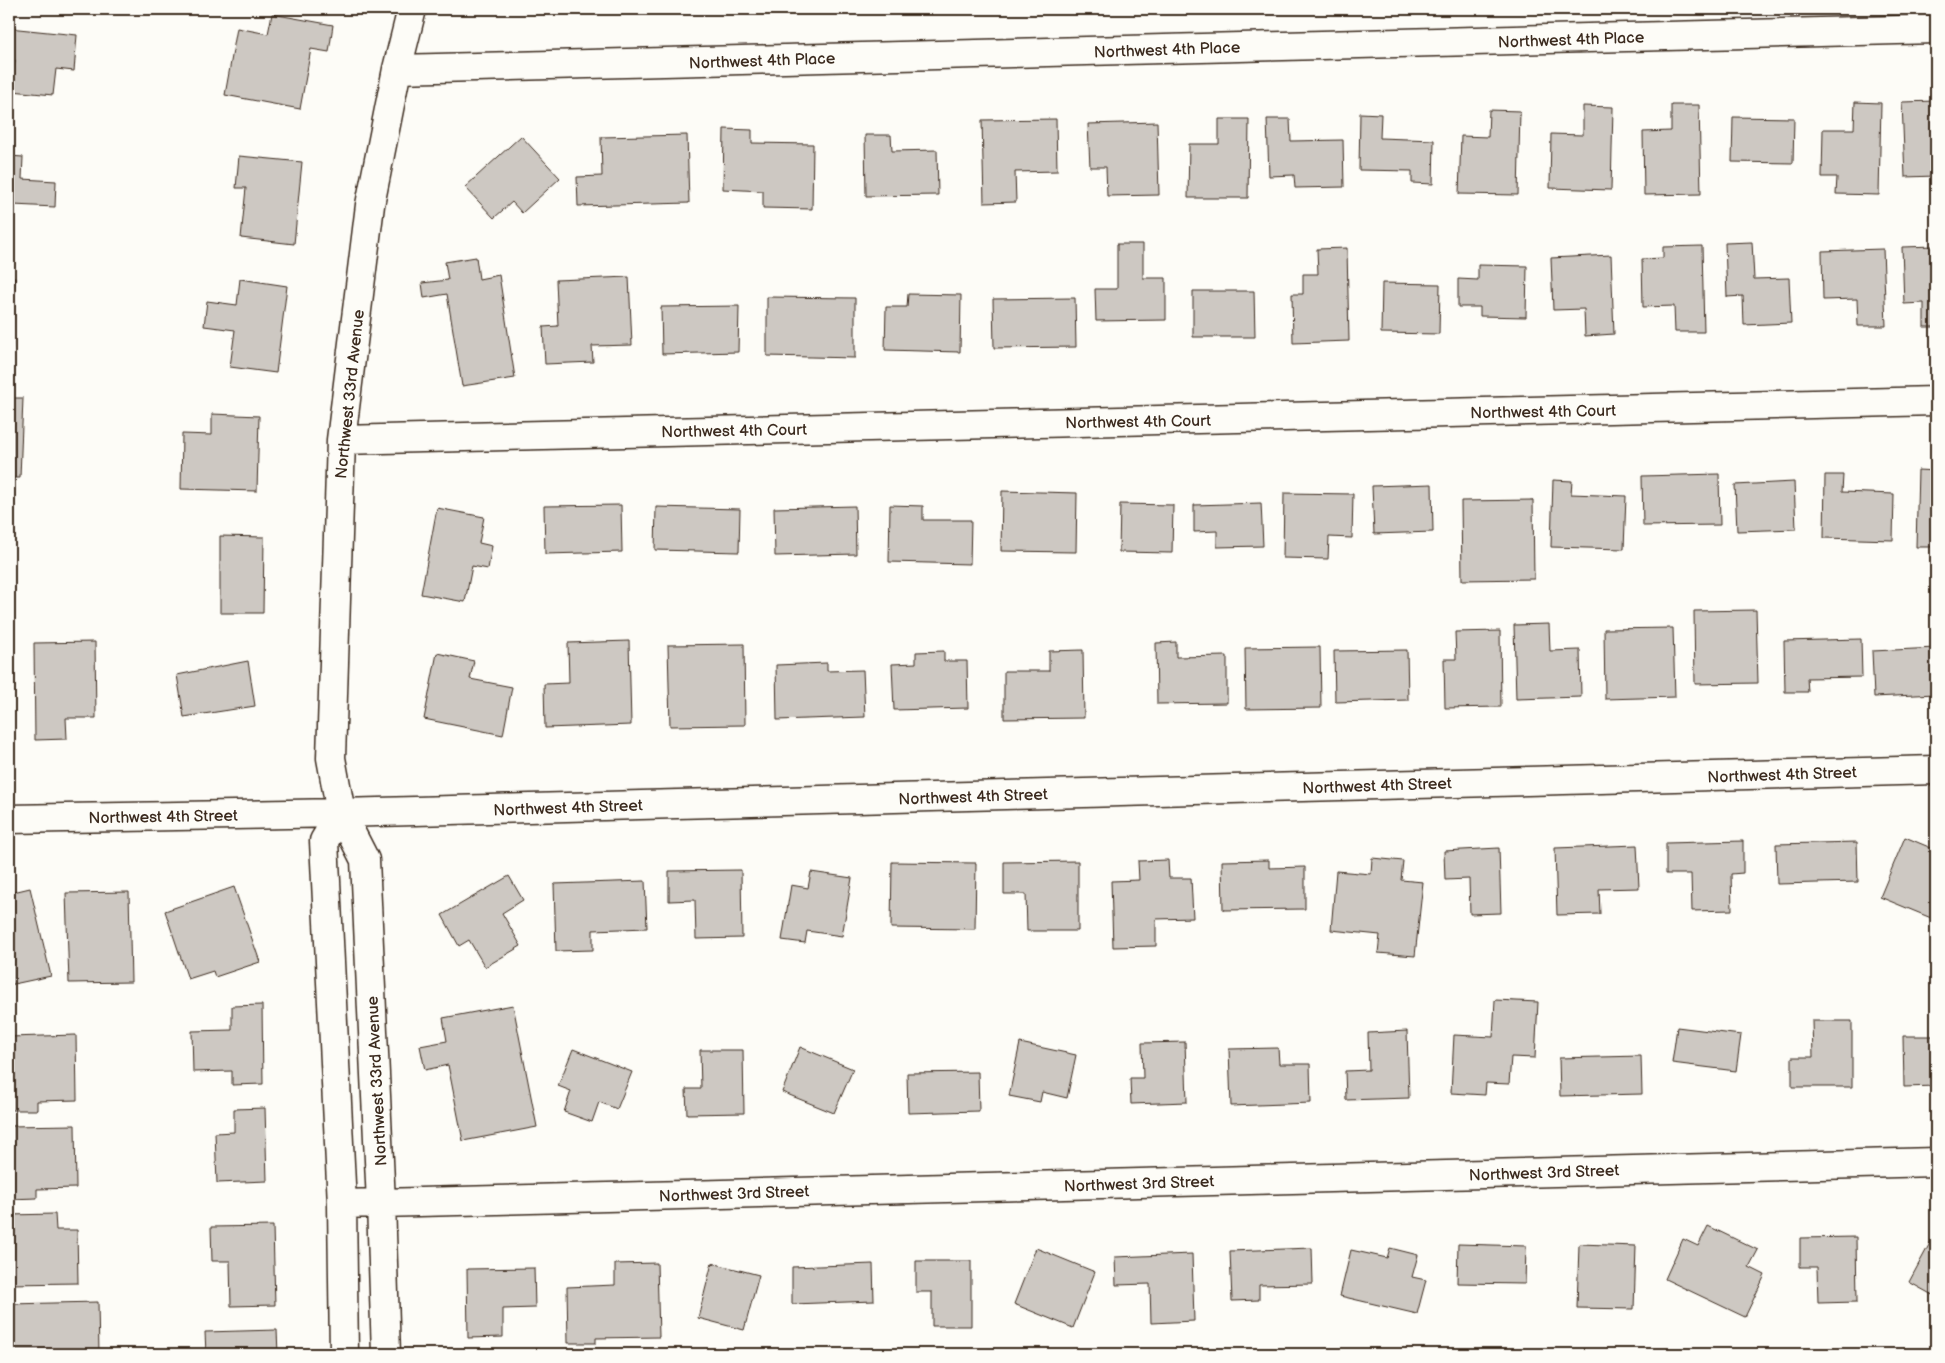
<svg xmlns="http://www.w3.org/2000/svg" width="1945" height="1363" viewBox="0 0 1945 1363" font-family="'Balsamiq Sans',sans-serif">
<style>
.building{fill:#cdc8c2;stroke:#3b2a1e}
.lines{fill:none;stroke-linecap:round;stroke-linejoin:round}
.minor-casing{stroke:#3b2a1e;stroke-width:31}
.minor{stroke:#fdfcf7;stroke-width:28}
.labels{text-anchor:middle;stroke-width:4;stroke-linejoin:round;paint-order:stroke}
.street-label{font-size:16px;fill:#3b2a1e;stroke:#fdfcf7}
</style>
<rect width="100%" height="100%" fill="#fdfcf7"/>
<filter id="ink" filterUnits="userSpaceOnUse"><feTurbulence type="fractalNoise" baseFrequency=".02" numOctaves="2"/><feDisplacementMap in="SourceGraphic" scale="10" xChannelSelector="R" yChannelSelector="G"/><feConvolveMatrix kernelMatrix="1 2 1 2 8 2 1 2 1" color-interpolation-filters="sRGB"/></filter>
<g filter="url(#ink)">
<path class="building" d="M272,14L333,25L329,52L311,49L300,109L225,95L237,28L268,34Z
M9,28L77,35L74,71L56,69L53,95L12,91L15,60L9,59Z
M1936,101V176L1905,177L1902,102Z
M1855,102L1881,103L1879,195L1836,194L1837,177H1822L1823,129H1854Z
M1671,105H1699L1701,194L1644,195L1643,132L1671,131Z
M1583,106L1613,107L1611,190L1550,188L1551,134L1583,135Z
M1489,110L1520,111L1518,195L1459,194L1461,136L1488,137Z
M1360,113L1381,114L1380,138L1434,140L1433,184L1412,183V171L1359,170Z
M1733,117L1794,118L1793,163L1732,162Z
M1056,119L1057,171L1015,172L1016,202L984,203L982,120Z
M1219,119H1249L1248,198H1188L1189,144H1219Z
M1267,119H1290L1291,141L1343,140L1344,187L1295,188L1294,175L1269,176Z
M1157,122L1159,195L1107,196L1106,167H1090L1088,124Z
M724,129L752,130V143L813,144L812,209L763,208V191L723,189Z
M687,135L689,203L578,206L577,177L602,176L601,137Z
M865,135H891L892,151L937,150L938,195L866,196Z
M521,136L560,178L522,213L512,202L494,218L465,187Z
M9,156L23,157L22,179L56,181L55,207L13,205L12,236H9Z
M239,156L302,162L294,244L241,238L246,188H236Z
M1752,242L1754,279L1789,278L1791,323L1744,325L1743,296L1727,297L1725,243Z
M1117,244H1143V278H1166V320L1096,321L1095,289H1117Z
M1702,246L1704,332H1675L1674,306L1643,307L1642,259L1663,258V247Z
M1936,246V327H1924V303L1904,304L1902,247Z
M1347,248L1349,341L1293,343L1292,294H1303V274H1318L1317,249Z
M1883,249L1886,326H1858L1857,299L1823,300L1822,251Z
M1611,255L1614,334L1585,336L1584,309L1553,310L1551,258Z
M476,257L479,279L499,275L515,378L462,386L447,294L424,298L422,283L448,280L445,262Z
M1478,265L1527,266L1526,317L1480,316V307H1458V279L1478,280Z
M9,277H15L11,365H9Z
M629,277L632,345L592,346L593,362L545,364L543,327L558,326L556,280Z
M240,279L287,286L276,373L230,367L235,330L204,326L207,301L237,305Z
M1382,283L1440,284L1439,334L1381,333Z
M1193,291H1254L1255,337H1193Z
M908,294L961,295L960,352L885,350L886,307H907Z
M767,297L855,298V358L767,356Z
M1075,298L1076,347L994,348L993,299Z
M739,306L738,352L662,354L661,307Z
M9,398H23L20,478H9Z
M212,414L259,416L257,491L181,489L182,434L212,435Z
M1918,470L1936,471V547H1916Z
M1719,474L1720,525L1643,526L1642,476Z
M1825,475H1843L1842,492L1894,494L1893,540L1824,538Z
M1553,480L1572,481L1571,494L1626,496L1624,549L1551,547Z
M1794,482L1796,529L1737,531L1735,485Z
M1432,484L1433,532L1374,534L1372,486Z
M1002,491L1077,493L1076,552L1001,551Z
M1284,493L1353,494L1352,538L1329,537L1328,559L1283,558Z
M1533,500L1534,579L1462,580L1461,501Z
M1261,503L1263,546L1217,547V531L1194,532V505Z
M1120,504L1173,505L1172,553L1119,552Z
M621,505L622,552L545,554L544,506Z
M890,505L923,506V520H971L970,564L889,562Z
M855,506L856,554L775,556L774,508Z
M656,507L740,509L739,552L655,550Z
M437,508L484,517L479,543L492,546L488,569L472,566L465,602L421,594Z
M220,536L264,537L263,613H220Z
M1756,610L1758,683L1695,684L1694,611Z
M1549,624L1550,651L1580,650L1581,697L1516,699L1514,625Z
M1673,628L1675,697L1605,699L1604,629Z
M1500,631L1501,707L1445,708L1444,659H1456L1455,632Z
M1861,639L1862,677L1807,678L1808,692H1785L1784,641Z
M629,641L631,725L545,728L544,684L569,683L568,643Z
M95,642L96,718H66L67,739L35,740L34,643Z
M1176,642V657L1227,656V703L1157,704L1156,643Z
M744,644L745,725L670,726L668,645Z
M1320,647L1321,708L1246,709L1245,648Z
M1936,648V694L1874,697L1872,651Z
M1083,650L1084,718L1004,719V671H1049V651Z
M1407,650L1408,700L1335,702L1334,651Z
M944,651V661H967L968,708L894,710L892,664L916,663V652Z
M437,653L474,661L470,679L512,687L503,735L424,719Z
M248,661L255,706L184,717L177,675Z
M827,663V671L863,670L865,717L777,720L776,665Z
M1905,837L1936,850V920L1880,897Z
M1743,841V873L1731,874L1732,910L1692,911L1691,874H1666V843Z
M1857,842L1858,882L1777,884L1776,844Z
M1637,845L1639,888L1599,889L1600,914L1557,915L1555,848Z
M1499,848L1501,913L1470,914L1469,879L1445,880L1444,851Z
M1372,858L1403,861L1401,880L1423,882L1415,956L1378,953L1380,935L1331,930L1336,871L1371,874Z
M1168,860L1169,878H1191L1193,918L1156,919V946L1113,947L1111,881L1139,880L1138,861Z
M1269,860V868L1305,867V909L1223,910L1222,861Z
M1078,861V931H1027L1026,894H1004V862Z
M892,862L976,863L975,929L891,928Z
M741,870L742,938L696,939L695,900L669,901V871Z
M811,872L852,878L842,936L807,931L805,943L782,940L791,885L808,888Z
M509,876L523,900L502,913L521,946L485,967L469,940L459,946L442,915Z
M645,881L647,928L593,930V950L556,951L554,884Z
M234,887L260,962L215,977L213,971L188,979L165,911Z
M30,888L51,976L9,985V893Z
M129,892L131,982L69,983L66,893Z
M1495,1000L1538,1002L1535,1058L1511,1057L1509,1084L1486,1083L1485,1095L1451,1093L1454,1035L1493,1037Z
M262,1005L263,1084L232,1085V1071L193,1072L192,1031L232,1030V1006Z
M513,1005L537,1127L463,1141L448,1065L425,1070L420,1046L447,1041L443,1018Z
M1812,1021H1852V1087H1792V1057H1813Z
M1677,1027L1741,1035L1736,1071L1672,1063Z
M1407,1031L1409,1098L1346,1100L1345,1071L1369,1070L1368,1033Z
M76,1035L77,1100L37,1101V1110H9V1037Z
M1903,1036H1935L1936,1086L1904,1087Z
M1185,1042L1187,1102L1131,1104L1130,1078H1143L1142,1043Z
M1020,1043L1076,1055L1067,1098L1042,1092L1040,1102L1009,1096Z
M800,1047L853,1069L834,1113L782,1092Z
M1278,1048L1279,1064H1310L1311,1103L1231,1106L1229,1049Z
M573,1049L632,1072L617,1109L599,1102L592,1122L564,1112L571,1091L558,1086Z
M700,1050H743L744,1113L687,1114L686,1089H701Z
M1641,1056L1642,1094L1560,1096L1559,1058Z
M978,1072L979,1111L908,1113L907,1073Z
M265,1108L267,1181L217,1183L215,1133L234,1132V1109Z
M75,1125L76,1188L37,1189V1198L9,1199V1126Z
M55,1214L56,1230H77L78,1283L9,1284V1215Z
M273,1226L275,1305L231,1306L230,1261H212L211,1227Z
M1708,1226L1758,1250L1749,1267L1765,1275L1745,1317L1665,1279L1683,1239L1698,1246Z
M1936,1232V1297L1909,1282Z
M1856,1237L1857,1302L1818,1303L1817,1267H1800V1238Z
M1458,1244L1526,1246L1525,1284L1457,1283Z
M1579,1244L1636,1246L1634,1309L1577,1308Z
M1036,1248L1095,1272L1073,1328L1014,1304Z
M1312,1248L1313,1284L1259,1285V1300L1232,1301L1230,1251Z
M1390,1248L1418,1255L1412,1277L1426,1280L1417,1314L1340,1296L1351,1250L1387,1258Z
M1192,1254L1194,1321L1151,1323L1150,1284L1116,1285L1115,1257Z
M916,1261H971V1326H932V1292H916Z
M657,1263L659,1337L596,1338V1343H568L567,1287L615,1285V1264Z
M712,1263L759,1275L744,1330L698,1318Z
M873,1264L874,1301L792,1304V1267Z
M534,1268L535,1308L503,1309V1337L468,1338L467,1269Z
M98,1302L99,1354H9V1304Z
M277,1330L278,1354H206L205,1332Z"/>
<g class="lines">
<g class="minor-casing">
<path id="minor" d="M397,69L1936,29
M341,440L1936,401
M341,813L324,841L342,1204L344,1354
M9,819L341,813L1936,770
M342,1204L1936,1162
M386,1354L381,1203L365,860L341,813L331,758L341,440L370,205L397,69L412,9"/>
</g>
<use href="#minor" class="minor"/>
</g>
</g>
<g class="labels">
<g class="street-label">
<text transform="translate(1571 39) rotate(-2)" y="6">Northwest 4th Place</text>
<text transform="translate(1167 49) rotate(-2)" y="6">Northwest 4th Place</text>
<text transform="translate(762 60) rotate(-2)" y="6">Northwest 4th Place</text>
<text transform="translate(349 394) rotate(-84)" y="6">Northwest 33rd Avenue</text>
<text transform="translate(1543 411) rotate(-1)" y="6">Northwest 4th Court</text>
<text transform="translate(1138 421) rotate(-1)" y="6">Northwest 4th Court</text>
<text transform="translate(734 430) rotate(-1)" y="6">Northwest 4th Court</text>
<text transform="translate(1782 774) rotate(-2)" y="6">Northwest 4th Street</text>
<text transform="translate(1377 785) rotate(-2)" y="6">Northwest 4th Street</text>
<text transform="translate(973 796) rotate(-2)" y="6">Northwest 4th Street</text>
<text transform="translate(568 807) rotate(-2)" y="6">Northwest 4th Street</text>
<text transform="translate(163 816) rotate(-1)" y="6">Northwest 4th Street</text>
<text transform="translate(376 1081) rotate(-93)" y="6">Northwest 33rd Avenue</text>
<text transform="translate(1544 1172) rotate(-2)" y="6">Northwest 3rd Street</text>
<text transform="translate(1139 1183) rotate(-2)" y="6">Northwest 3rd Street</text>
<text transform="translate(734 1193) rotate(-2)" y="6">Northwest 3rd Street</text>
</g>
</g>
<rect width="1945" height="1363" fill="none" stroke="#fdfcf7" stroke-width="30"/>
<rect x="15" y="15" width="1915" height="1333" fill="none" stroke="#3b2a1e" stroke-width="2" filter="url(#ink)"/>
</svg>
